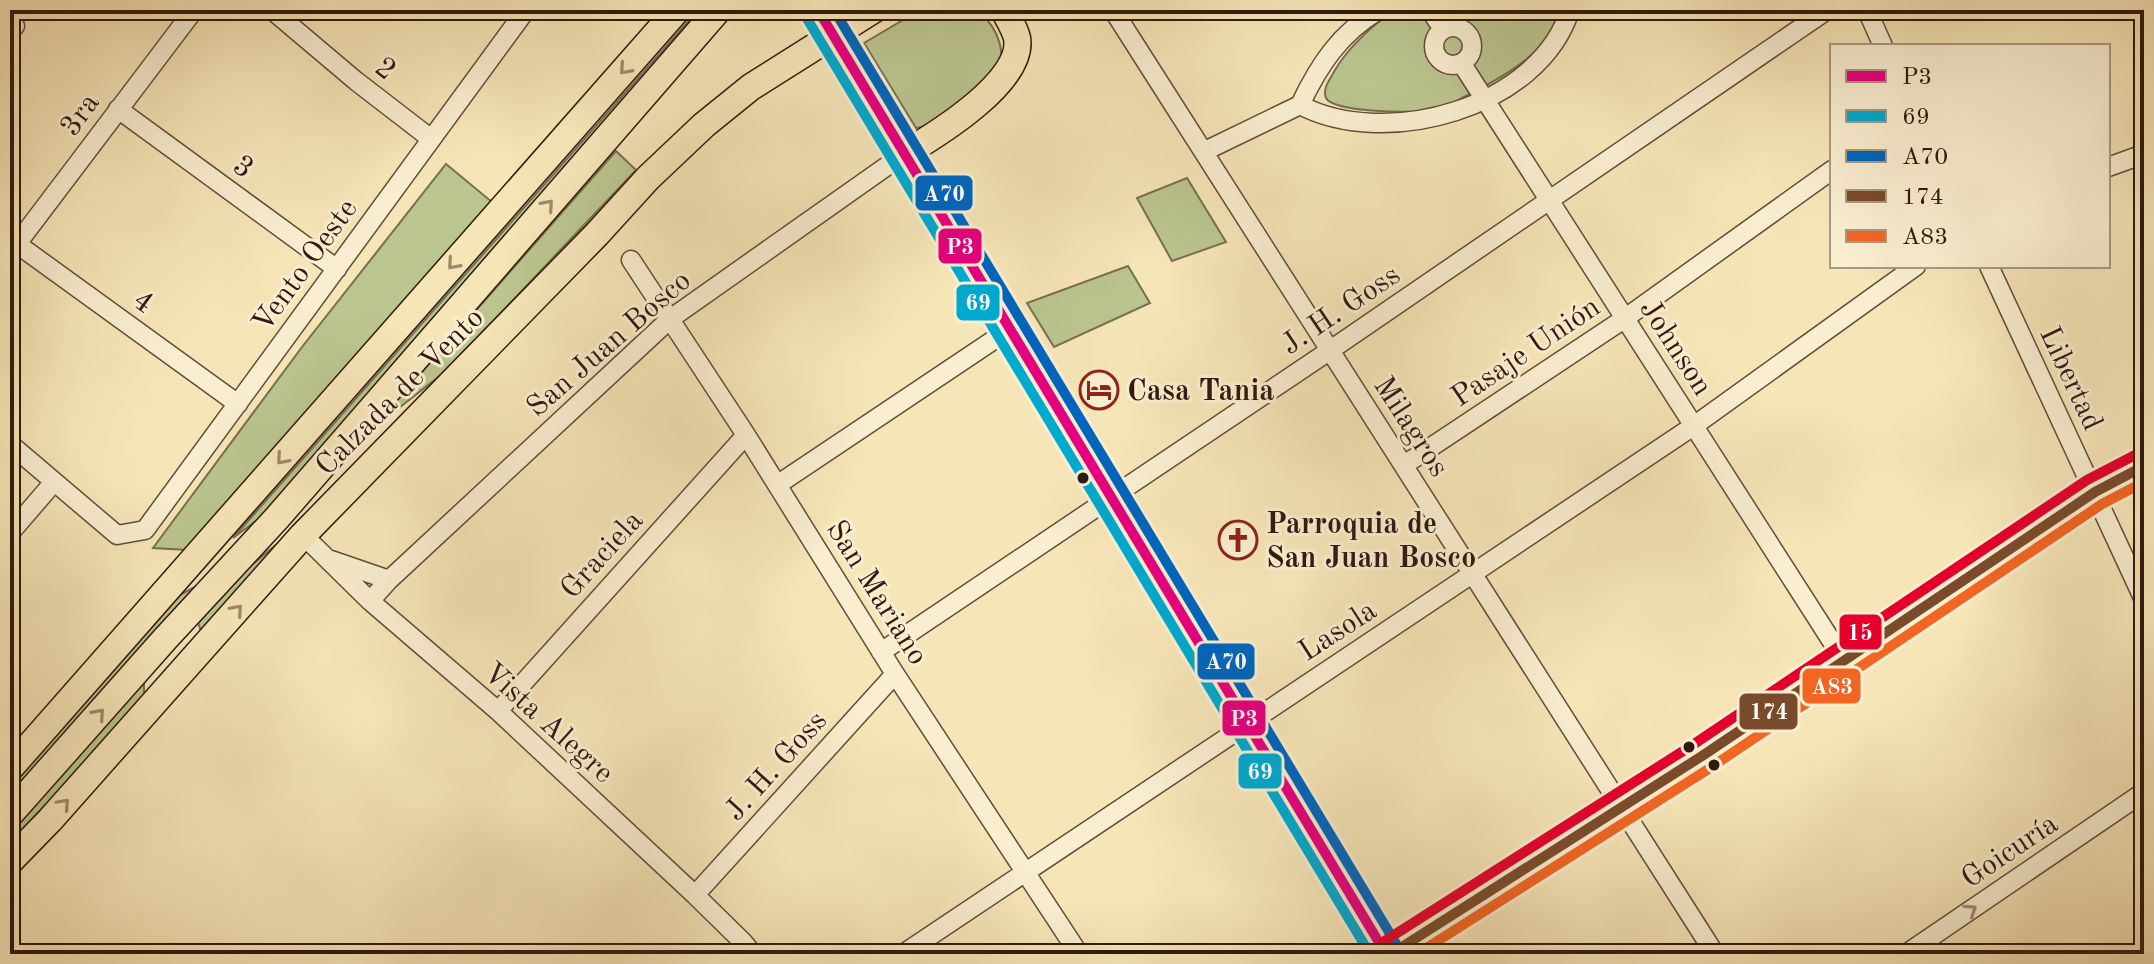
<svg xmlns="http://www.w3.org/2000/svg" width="2154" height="964" viewBox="0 0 2154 964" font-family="'Old Standard TT',serif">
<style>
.green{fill:#bbc58f;stroke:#766f50;stroke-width:2}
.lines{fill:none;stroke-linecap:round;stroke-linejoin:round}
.street-casing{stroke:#624c3a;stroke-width:21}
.secondary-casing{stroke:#301910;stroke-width:27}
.primary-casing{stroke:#301910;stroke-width:29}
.street{stroke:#f9eed0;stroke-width:18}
.secondary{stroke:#f9eed0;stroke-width:24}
.primary{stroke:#f6e5b7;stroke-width:26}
.primary-bridge-casing{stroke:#301910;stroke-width:29;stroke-linecap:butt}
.primary-bridge{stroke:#f6e5b7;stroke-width:26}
.bus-1-casing{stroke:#f9eed0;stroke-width:16}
.bus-2-casing{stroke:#f9eed0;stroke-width:16}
.bus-3-casing{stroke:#f9eed0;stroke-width:16}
.bus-4-casing{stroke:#f9eed0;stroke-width:16}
.bus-5-casing{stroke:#f9eed0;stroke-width:16}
.bus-6-casing{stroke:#f9eed0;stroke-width:16}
.bus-1{stroke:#e5007d;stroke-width:10}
.bus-2{stroke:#00a9ce;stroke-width:10}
.bus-3{stroke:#0065bd;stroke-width:10}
.bus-4{stroke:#7a4b2a;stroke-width:10}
.bus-5{stroke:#f26522;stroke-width:10}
.bus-6{stroke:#e4002b;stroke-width:10}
.oneway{stroke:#9d896c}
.oneway2{stroke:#9f8e7a}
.bus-dot{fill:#301910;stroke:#f9eed0;stroke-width:3}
.labels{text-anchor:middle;stroke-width:6;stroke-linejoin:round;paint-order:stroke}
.street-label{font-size:30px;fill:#301910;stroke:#f9eed0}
.poi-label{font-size:30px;font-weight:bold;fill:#301910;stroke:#f9eed0;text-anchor:start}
.line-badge{stroke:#f9eed0;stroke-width:3}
.badge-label{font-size:22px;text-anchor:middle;font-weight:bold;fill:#fff}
</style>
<rect width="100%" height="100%" fill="#f6e5b7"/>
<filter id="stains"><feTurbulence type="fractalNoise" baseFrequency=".0025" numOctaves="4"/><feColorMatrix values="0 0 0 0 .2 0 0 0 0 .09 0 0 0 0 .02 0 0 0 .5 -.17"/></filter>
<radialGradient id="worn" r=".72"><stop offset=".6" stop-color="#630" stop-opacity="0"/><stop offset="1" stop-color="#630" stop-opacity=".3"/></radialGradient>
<path class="green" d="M698,10H706L267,513L233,538Z
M920,10H977C998,27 1012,58 990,81C981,90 969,97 959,104C945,115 934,125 916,128L864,43Z
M1396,10H1557C1558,50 1492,83 1462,98C1455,102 1447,107 1440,109C1423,114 1333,113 1326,98C1322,88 1331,78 1335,70C1348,48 1374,23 1396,10Z
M616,151L636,170L446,371L371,430Z
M446,164L492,202L188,550L153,548L302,347Z
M1187,178L1226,242L1172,261L1137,198Z
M1128,266L1150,303L1054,347L1027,303Z
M300,525L203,636L198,623L249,567Z
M202,583L10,802V788L176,597Z
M144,682V699L10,843V831Z"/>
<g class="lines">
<g class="street-casing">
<path id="street" d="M272,10L356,81L430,138
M1113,10L1715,954
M1430,10L1443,29
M1867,10L1883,46
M10,26H15
M1434 46a19 19 0 1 1 38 0a19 19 0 1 1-38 0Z
M1462,64L1845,662
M1300,105C1319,65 1340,33 1379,10
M118,109L337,269
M1205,151L1300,105C1386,150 1539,108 1570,10
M2108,167L2144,154
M17,244L238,404
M10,253L194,10
M631,260L746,435L895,674L1079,954
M1989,266L2144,600
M10,444L117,535L145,530L526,10
M1404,465L1624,319L1832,170
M777,485L1010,329
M10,533L54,482
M303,535L370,601L498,711L695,895L743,942L753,954
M331,560L389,580
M370,601L389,580L670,319L904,154
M881,652L1329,351L1827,10
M498,711L746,435
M695,895L895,674
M903,954L1695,425L1916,266
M1906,954L2144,792"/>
</g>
<g class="secondary-casing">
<path id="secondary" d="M1391,954L1702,756L2095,492L2144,466"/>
</g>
<g class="primary-casing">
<path id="primary" d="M849,63L1386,954
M904,154C936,135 1025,81 1017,38C1015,29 1008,18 1004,10
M10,768L677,10
M10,814L165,639L277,518L718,10
M10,861L50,820L303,535L597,234L648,178L704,125L751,87L873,10"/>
</g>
<use href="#street" class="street"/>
<use href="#secondary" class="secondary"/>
<use href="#primary" class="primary"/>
<g class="primary-bridge-casing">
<path id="primary-bridge" d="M818,10L849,63"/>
</g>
<use href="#primary-bridge" class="primary-bridge"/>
<g class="bus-1-casing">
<path id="bus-1" d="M818,10L1386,954"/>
</g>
<g class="bus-2-casing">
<path id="bus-2" d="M806,17L1370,954"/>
</g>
<g class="bus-3-casing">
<path id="bus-3" d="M834,10L1398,947"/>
</g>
<g class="bus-4-casing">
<path id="bus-4" d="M1391,954L1702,756L2095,492L2144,466"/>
</g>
<g class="bus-5-casing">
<path id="bus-5" d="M1417,954L1710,768L2102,504L2144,482"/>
</g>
<g class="bus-6-casing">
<path id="bus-6" d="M1383,942L1694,744L2087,480L2137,454"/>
</g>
<use href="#bus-1" class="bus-1"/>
<use href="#bus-2" class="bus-2"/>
<use href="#bus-3" class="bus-3"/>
<use href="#bus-4" class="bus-4"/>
<use href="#bus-5" class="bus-5"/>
<use href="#bus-6" class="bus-6"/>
</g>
<defs><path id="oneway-chevron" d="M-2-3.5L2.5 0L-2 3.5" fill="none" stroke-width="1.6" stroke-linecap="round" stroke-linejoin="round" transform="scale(2)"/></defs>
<g class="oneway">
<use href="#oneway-chevron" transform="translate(625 69) rotate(131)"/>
<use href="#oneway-chevron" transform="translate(548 205) rotate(-49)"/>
<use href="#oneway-chevron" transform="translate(453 264) rotate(131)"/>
<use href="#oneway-chevron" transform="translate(282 459) rotate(131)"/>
<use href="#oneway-chevron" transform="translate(237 610) rotate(-49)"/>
<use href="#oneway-chevron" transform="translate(99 714) rotate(-49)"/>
<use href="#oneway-chevron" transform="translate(64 804) rotate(-48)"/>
</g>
<use class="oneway2" href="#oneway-chevron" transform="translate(1971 910) rotate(-34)"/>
<defs>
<g id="hotel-ring" transform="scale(2)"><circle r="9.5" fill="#f9eed0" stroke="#8f2418" stroke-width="1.5"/><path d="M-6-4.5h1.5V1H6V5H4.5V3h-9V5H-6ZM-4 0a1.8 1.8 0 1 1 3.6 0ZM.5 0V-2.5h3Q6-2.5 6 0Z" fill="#8f2418"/></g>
<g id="church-ring" transform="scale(2)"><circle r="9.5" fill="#f9eed0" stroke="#8f2418" stroke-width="1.5"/><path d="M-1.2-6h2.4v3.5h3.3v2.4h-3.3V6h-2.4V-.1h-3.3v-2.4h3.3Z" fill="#8f2418"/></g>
</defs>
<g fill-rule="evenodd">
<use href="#hotel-ring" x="1099" y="390"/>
<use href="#church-ring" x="1238" y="540"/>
</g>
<g class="bus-dot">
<circle cx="1083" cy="478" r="7"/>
<circle cx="1689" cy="747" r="7"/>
<circle cx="1714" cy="765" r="7"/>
</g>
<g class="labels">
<g class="street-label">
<text transform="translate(386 68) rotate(38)" y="10">2</text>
<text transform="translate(79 114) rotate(-54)" y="10">3ra</text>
<text transform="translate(244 166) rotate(36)" y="10">3</text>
<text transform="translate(304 265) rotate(-54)" y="10">Vento Oeste</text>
<text transform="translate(144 301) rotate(36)" y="10">4</text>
<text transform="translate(1340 309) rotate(-34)" y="10">J. H. Goss</text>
<text transform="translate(608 343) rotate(-41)" y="10">San Juan Bosco</text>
<text transform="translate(1677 347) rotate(57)" y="10">Johnson</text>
<text transform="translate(1525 351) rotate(-34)" y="10">Pasaje Unión</text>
<text transform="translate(2072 378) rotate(65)" y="10">Libertad</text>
<text transform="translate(399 391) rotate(-45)" y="10">Calzada de Vento</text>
<text transform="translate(1412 426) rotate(57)" y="10">Milagros</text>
<text transform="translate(601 554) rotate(-48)" y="10">Graciela</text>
<text transform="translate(878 592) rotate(58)" y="10">San Mariano</text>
<text transform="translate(1337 630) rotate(-33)" y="10">Lasola</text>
<text transform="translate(549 722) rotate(42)" y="10">Vista Alegre</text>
<text transform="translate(775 765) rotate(-48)" y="10">J. H. Goss</text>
<text transform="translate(2009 850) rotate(-34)" y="10">Goicuría</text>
</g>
<g class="poi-label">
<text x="1127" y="400">Casa Tania</text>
<text x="1266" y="533">Parroquia de<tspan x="1266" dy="34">San Juan Bosco</tspan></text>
</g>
</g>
<g class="line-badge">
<rect x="914" y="174" width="60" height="38" rx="8" fill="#0065bd"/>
<rect x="937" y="227" width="46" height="38" rx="8" fill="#e5007d"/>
<rect x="955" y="283" width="46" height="39" rx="8" fill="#00a9ce"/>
<rect x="1838" y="613" width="45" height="38" rx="8" fill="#e4002b"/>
<rect x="1196" y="642" width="60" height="39" rx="8" fill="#0065bd"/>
<rect x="1801" y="667" width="61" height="38" rx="8" fill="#f26522"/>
<rect x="1738" y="692" width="61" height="39" rx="8" fill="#7a4b2a"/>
<rect x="1221" y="699" width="46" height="38" rx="8" fill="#e5007d"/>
<rect x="1237" y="752" width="46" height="38" rx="8" fill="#00a9ce"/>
</g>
<g class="badge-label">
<text x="944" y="201">A70</text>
<text x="960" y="254">P3</text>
<text x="978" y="310">69</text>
<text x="1860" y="640">15</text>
<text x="1226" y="669">A70</text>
<text x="1832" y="694">A83</text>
<text x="1769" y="719">174</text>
<text x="1244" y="726">P3</text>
<text x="1260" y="779">69</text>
</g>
<rect width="2154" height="964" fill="none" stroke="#f6e5b7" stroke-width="40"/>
<rect x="12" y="12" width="2130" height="940" fill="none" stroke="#301910" stroke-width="4"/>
<rect x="20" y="20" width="2114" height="924" fill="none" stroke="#301910" stroke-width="2"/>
<rect x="1830" y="44" width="280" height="224" fill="#f9eed0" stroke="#a99983" stroke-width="2"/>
<rect x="1846" y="70" width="40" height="12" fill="#e5007d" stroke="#a99983" stroke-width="2"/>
<text x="1902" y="84" font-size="24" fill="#301910">P3</text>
<rect x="1846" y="110" width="40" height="12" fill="#00a9ce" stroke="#a99983" stroke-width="2"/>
<text x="1902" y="124" font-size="24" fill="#301910">69</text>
<rect x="1846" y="150" width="40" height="12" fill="#0065bd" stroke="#a99983" stroke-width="2"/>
<text x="1902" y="164" font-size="24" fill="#301910">A70</text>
<rect x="1846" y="190" width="40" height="12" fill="#7a4b2a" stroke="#a99983" stroke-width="2"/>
<text x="1902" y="204" font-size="24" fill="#301910">174</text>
<rect x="1846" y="230" width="40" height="12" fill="#f26522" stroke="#a99983" stroke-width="2"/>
<text x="1902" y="244" font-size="24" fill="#301910">A83</text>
<rect width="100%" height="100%" filter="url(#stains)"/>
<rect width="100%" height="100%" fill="url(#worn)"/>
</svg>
